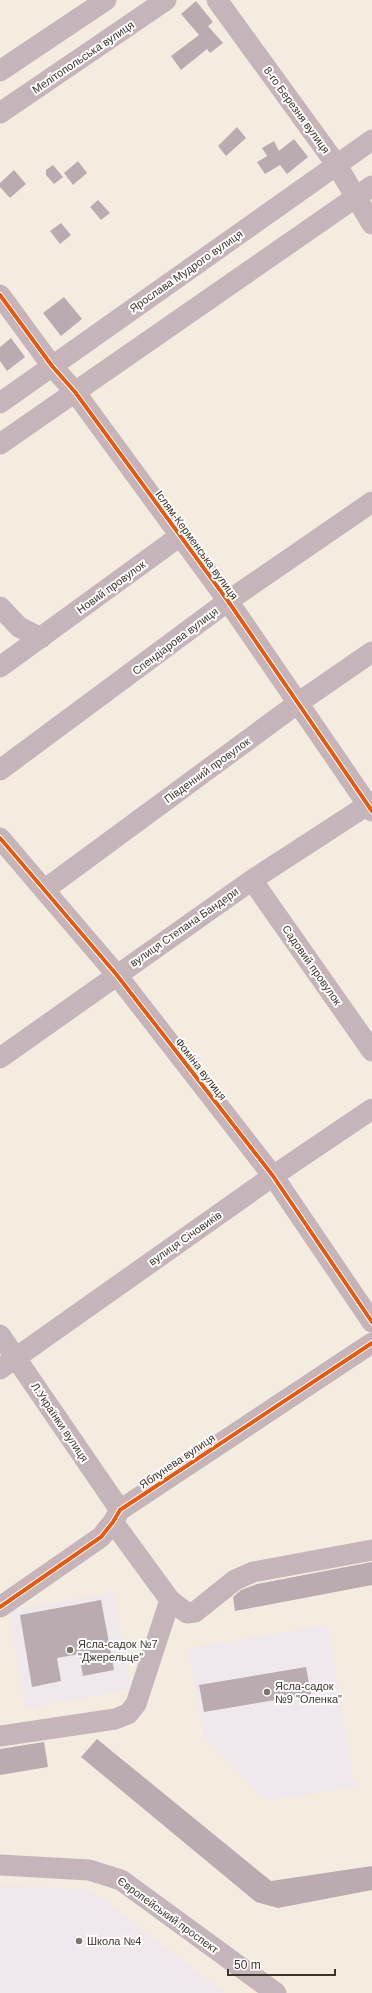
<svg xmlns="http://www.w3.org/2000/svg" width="372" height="1993" viewBox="0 0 372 1993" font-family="Arial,sans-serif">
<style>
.education{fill:#efe8ed}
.building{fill:#baabb0}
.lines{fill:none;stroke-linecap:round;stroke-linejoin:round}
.minor{stroke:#c6b4bb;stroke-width:21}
.cycleway-casing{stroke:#fff;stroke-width:6}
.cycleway{stroke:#e8590c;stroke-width:4}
.poi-dot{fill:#7c766b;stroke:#fff;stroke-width:1.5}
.labels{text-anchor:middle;stroke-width:4;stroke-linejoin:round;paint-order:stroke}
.street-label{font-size:11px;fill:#3b362c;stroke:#fff}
.poi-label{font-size:11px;fill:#3b362c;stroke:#fff;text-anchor:start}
</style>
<rect width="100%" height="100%" fill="#f4eddf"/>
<path class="education" d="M113,1592L131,1689L26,1709L8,1611Z
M328,1625L355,1787L266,1801L203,1736L188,1648Z
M0,1885L91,1890L225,1993H0Z"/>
<path class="building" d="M196,1L213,22L208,26L223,43L210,53L207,49L181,70L171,56L199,35L181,14Z
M237,127L246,138L226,156L218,146Z
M294,139L308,157L287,174L280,165L265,174L257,162L267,156L262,148L274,141L279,151Z
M78,161L87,173L73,185L64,173Z
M53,165L63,177L54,184L46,175V170Z
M14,170L26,184L10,198L0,187V183Z
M98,200L110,213L101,220L90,207Z
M61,223L71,235L60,244L50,231Z
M64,297L82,319L61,336L43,313Z
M11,338L25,357L7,371L0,361V347Z
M372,1562V1585L235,1611L233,1597L241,1590L257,1584Z
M101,1600L114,1670L83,1676L79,1654L57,1658L61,1681L32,1687L20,1615Z
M306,1667L311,1694L204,1712L199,1685Z
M97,1739L271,1881L372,1866V1890L278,1908L256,1902L81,1757Z
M44,1742L48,1767L0,1775V1749Z"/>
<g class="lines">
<path class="minor" d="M217,0L336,164L372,224
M0,71L106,0
M0,113L166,0
M0,295L52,366L75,392L228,601L372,811
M0,403L372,140
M0,444L372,186
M0,607L19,627L41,638
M0,667L180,536
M0,770L228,601L372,502
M0,838L116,974L273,1176L372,1322
M252,880L372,1051
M44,890L298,703L372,652
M0,1058L252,880L372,802
M0,1335L120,1510
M0,1369L273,1176L372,1109
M113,1522L170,1600L187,1613L195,1612L235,1580L253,1572L372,1550
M0,1607L101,1537L113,1522L120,1510L372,1343
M0,1736L115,1719L128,1714L136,1704L170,1600
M0,1865L89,1870L121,1880L276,1993"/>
<g class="cycleway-casing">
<path id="cycleway" d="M0,295L52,366L75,392L228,601L372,811
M0,838L116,974L273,1176L372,1322
M0,1607L101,1537L113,1522L120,1510L372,1343"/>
</g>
<use href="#cycleway" class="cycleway"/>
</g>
<g class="poi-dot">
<circle cx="70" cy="1650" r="4"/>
<circle cx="267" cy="1692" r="4"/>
<circle cx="79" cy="1941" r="4"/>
</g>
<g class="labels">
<g class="street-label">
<text transform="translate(83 57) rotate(-34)" y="4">Мелітопольська вулиця</text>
<text transform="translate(297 110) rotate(54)" y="4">8-го Березня вулиця</text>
<text transform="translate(186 271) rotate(-35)" y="4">Ярослава Мудрого вулиця</text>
<text transform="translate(197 545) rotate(54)" y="4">Іслям-Керменська вулиця</text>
<text transform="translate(111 587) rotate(-36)" y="4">Новий провулок</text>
<text transform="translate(175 641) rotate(-37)" y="4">Спендіарова вулиця</text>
<text transform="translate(207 770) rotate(-36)" y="4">Південний провулок</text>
<text transform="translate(184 927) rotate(-35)" y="4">вулиця Степана Бандери</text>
<text transform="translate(312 965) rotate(55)" y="4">Садовий провулок</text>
<text transform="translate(201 1069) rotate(52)" y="4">Фоміна вулиця</text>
<text transform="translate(185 1238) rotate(-35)" y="4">вулиця Січовиків</text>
<text transform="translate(60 1422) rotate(56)" y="4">Л.Українки вулиця</text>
<text transform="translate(177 1461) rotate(-34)" y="4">Яблунева вулиця</text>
<text transform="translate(168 1915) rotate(36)" y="4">Європейський проспект</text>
</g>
<g class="poi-label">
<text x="78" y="1648">Ясла-садок №7<tspan x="78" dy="13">"Джерельце"</tspan></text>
<text x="275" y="1690">Ясла-садок<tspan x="275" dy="13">№9 "Оленка"</tspan></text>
<text x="87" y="1945">Школа №4</text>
</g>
</g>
<path d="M228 1969v6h107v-6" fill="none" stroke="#3b362c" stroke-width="2"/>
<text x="234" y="1969" font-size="12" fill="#3b362c" stroke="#ffffff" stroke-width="3" paint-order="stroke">50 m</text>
</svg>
